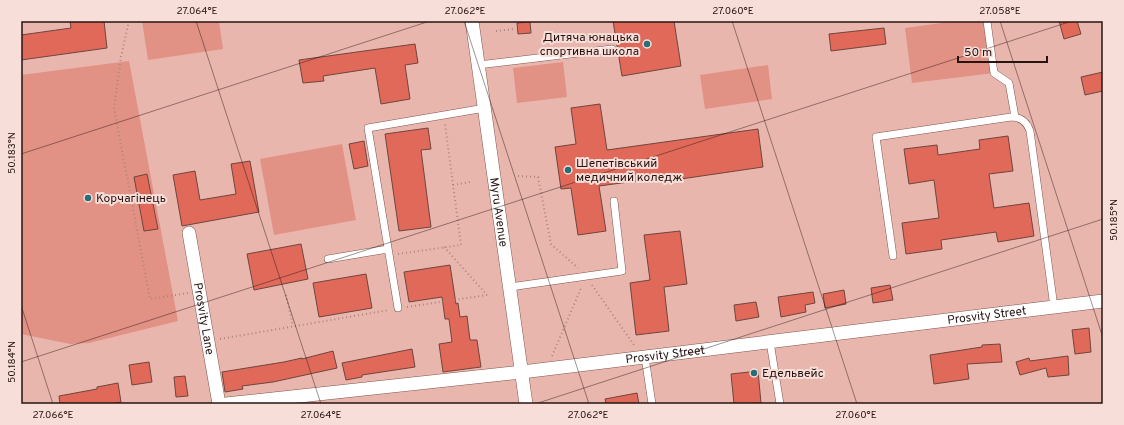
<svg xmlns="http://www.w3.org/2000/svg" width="1124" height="425" viewBox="0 0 1124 425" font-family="Overpass,sans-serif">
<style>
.green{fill:#e29185}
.building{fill:#e0695a;stroke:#6f453e}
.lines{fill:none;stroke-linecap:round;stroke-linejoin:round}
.lane-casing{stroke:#81544e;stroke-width:8}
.street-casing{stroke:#81544e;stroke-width:14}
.path{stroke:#ad847d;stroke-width:2;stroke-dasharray:1 3;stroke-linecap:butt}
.lane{stroke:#fff;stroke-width:7}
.street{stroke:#fff;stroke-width:13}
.ticks{fill:none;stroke:#261411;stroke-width:1;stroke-opacity:0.45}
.poi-dot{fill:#266e79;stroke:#f8ded9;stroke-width:1.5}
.labels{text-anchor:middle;stroke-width:4;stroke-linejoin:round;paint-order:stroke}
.poi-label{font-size:12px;fill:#261411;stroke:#f8ded9;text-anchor:start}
.street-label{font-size:12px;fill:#261411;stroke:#f8ded9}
.neatline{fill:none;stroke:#261411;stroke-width:1.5}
.ticks-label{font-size:10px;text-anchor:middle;fill:#261411}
</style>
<rect width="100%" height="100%" fill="#e9b6ae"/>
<path class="green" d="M142,21H219L223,49L148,60Z
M956,21H987L994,73L912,83L905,28Z
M129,61L178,321L89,343L70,344L21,334V75Z
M563,62L567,97L517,103L513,68Z
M768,65L772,99L705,109L700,75Z
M342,144L356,220L274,235L260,159Z"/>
<path class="building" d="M70,21H104L107,48L21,60V35L71,28Z
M613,21H674L681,66L622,76Z
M1059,21H1077L1081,34L1064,39Z
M530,22L531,33L518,34L517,23Z
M884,28L886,44L831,51L829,34Z
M415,44L418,63L405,65L410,99L381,104L375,68L323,76L324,81L303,83L299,60Z
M1103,72V91L1085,95L1081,77Z
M600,104L607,150L758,129L763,167L674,180L673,176L599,186L606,231L578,235L571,188L561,189L555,147L576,144L571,108Z
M428,128L431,149L421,150L431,227L399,231L385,134Z
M1008,136L1013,171L989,174L994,208L1029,203L1034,236L998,242L996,232L941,240L942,249L906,254L902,223L939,218L934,180L909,184L904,149L937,145L938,155L980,149L979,140Z
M364,141L368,166L354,169L349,144Z
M250,161L259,212L182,226L173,175L195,171L200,200L236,194L231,164Z
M147,174L158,229L144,231L134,177Z
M680,231L687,284L664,287L669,331L636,335L630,283L650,280L644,235Z
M301,244L308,279L254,290L247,254Z
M450,265L456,304L458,303L460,317L467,316L470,340H477L481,367L443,372L439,344L452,342L449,319H445L442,297L409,302L404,272Z
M366,274L372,308L319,317L313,283Z
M890,285L893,300L873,303L871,288Z
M844,290L846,304L825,308L823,294Z
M813,292L815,303L805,305L806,312L781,317L778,297Z
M756,302L759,317L736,321L734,305Z
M1089,328L1091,352L1075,354L1072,330Z
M1000,344L1002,362L967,364L969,379L934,384L930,355L982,347V345Z
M412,349L415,367L362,375V377L346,380L342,363Z
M333,351L337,368L273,382L242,386L243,389L225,392L222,372L284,362L302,358V359Z
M1068,356L1069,375L1048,377L1046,368L1020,375L1016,362L1029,358L1030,361Z
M149,362L152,382L132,385L129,365Z
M758,371L761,403L734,404L731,374Z
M185,376L188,396L176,397L174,377Z
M118,383L121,402L112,404H60L59,396L97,389V387Z
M637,393L639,404H606L605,399Z"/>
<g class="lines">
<g class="lane-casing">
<path id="lane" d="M987,21L994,73L1009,83L1015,117
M478,65L612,49
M893,256L876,137L1011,117C1021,117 1027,122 1030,131L1054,307
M328,259L388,249
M510,287L622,271L614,201
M398,308L368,128L485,108
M770,342L780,404
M645,357L652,404"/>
</g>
<g class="street-casing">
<g id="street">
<path id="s1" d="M472,21L526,404"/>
<path id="s2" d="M189,233L219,404"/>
<path id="s3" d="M226,404L522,372L1103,301"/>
</g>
</g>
<path class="path" d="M129,21L121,57L114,108L150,299L188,293
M496,31L514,29
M518,176L538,177L551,244L578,268
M453,185L470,182
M444,247L487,295
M398,254L461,245L445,124
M592,285L634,345
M286,295L293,326
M407,307L487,295
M220,339L389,310
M552,356L582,286"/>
<use href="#lane" class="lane"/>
<use href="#street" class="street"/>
</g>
<path class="ticks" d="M196,21L321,404M464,21L589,404M732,21L857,404M1000,21L1103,338M21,154L430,21M21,305L53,404M21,362L1072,21M535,404L1103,219"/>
<g class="poi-dot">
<circle cx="647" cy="44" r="4"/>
<circle cx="568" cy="170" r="4"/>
<circle cx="88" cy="198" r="4"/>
<circle cx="754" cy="373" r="4"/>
</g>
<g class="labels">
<g class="poi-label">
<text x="639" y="41" text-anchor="end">Дитяча юнацька<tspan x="639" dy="14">спортивна школа</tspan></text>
<text x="576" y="167">Шепетівський<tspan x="576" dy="14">медичний коледж</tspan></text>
<text x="96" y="202">Корчагінець</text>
<text x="762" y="377">Едельвейс</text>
</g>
<g class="street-label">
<text dy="4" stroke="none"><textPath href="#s1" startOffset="193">Myru Avenue</textPath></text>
<text dy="4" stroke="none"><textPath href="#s3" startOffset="766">Prosvity Street</textPath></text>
<text dy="4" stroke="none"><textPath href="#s2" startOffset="87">Prosvity Lane</textPath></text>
<text dy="4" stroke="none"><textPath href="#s3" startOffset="442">Prosvity Street</textPath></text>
</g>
</g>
<rect width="1124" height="425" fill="none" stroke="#f8ded9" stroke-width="44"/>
<path d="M958 56v6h89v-6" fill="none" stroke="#261411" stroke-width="2"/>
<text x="964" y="56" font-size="12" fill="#261411" stroke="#f8ded9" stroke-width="3" paint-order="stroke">50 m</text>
<rect x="22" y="22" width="1080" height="381" class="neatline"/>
<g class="ticks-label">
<text x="197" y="14">27.064°E</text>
<text x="465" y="14">27.062°E</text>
<text x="733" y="14">27.060°E</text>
<text x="1000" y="14">27.058°E</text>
<text transform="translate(11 153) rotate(-90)" y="4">50.183°N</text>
<text transform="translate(1113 220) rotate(-90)" y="4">50.185°N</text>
<text transform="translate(11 362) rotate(-90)" y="4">50.184°N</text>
<text x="53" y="418">27.066°E</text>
<text x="321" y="418">27.064°E</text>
<text x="588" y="418">27.062°E</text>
<text x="856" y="418">27.060°E</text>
</g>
</svg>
